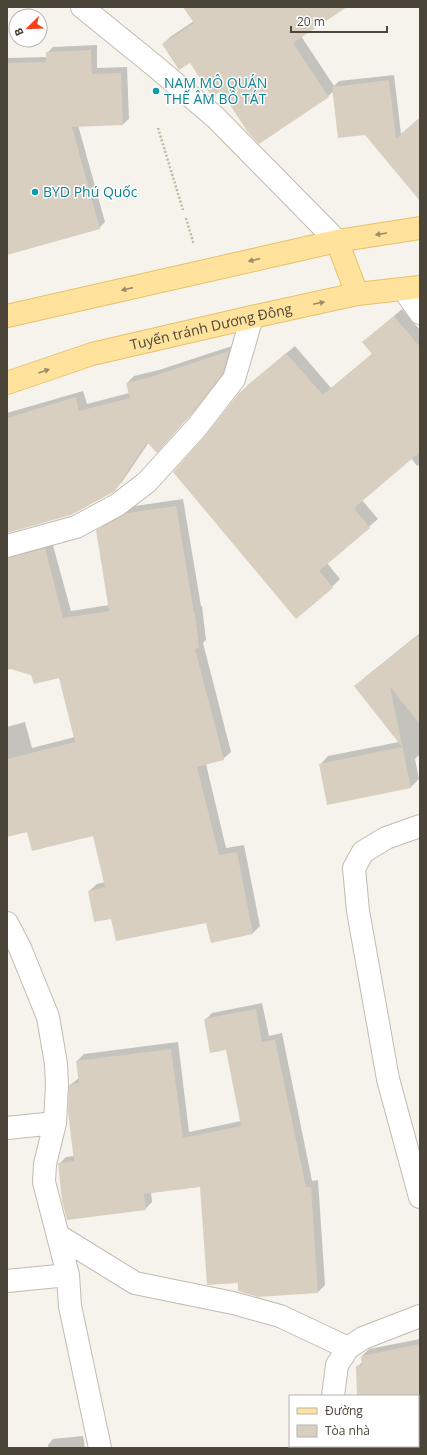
<svg xmlns="http://www.w3.org/2000/svg" width="427" height="1455" viewBox="0 0 427 1455" font-family="'Open Sans',sans-serif">
<style>
.shadow{fill:#0003}
.building{fill:#d8cfc1}
.lines{fill:none;stroke-linecap:round;stroke-linejoin:round}
.minor-casing{stroke:#c2bbae;stroke-width:24}
.major-casing{stroke:#e6c16a;stroke-width:24}
.path{stroke:#c4b79f;stroke-width:2.5;stroke-dasharray:2 2;stroke-linecap:butt}
.minor{stroke:#fff;stroke-width:22}
.major{stroke:#ffe39c;stroke-width:22}
.oneway{fill:#9c8c66}
.culture-dot{fill:#0f9aa8;stroke:#fff;stroke-width:1.5}
.labels{text-anchor:middle;stroke-width:3;stroke-linejoin:round;paint-order:stroke}
.culture-label{font-size:14px;fill:#0d838f;stroke:#fff;text-anchor:start}
.street-label{font-size:14px;fill:#4b4439;stroke:#fff}
</style>
<rect width="100%" height="100%" fill="#f6f3ec"/>
<path class="shadow" d="M185,7H345L301,36L334,86L339,81L394,75L401,134L420,118V153L365,134L334,91L328,96L221,90L190,62L163,44L170,37L194,21Z
M97,45V68L127,67L129,119L123,124L78,125L105,222L99,228L7,254V58L47,57V53L53,47Z
M402,309L420,330V464L417,466L411,458L362,500L378,519L327,563L340,579L332,587L207,436L248,385L295,346L331,388L373,353L364,342Z
M235,345L230,365L195,410L164,444L149,442L122,482L114,490L7,532V413L83,391L87,404L129,393L127,383L134,376L159,370Z
M183,499L201,606H202L206,640L203,643L231,752L223,759L206,764L226,848L244,845L260,926L253,933L211,941L207,922L112,918L89,891L97,884L105,882L94,835L28,831L7,835V727L25,722L32,748L75,737L60,677L32,674L11,668L7,670V549L52,542L71,611L109,605L98,531L105,523L135,506Z
M420,633V754L415,759L419,779L411,787L328,804L320,765L328,756L399,742L364,678Z
M262,1003L269,1036L282,1033L312,1181L318,1180L325,1285L318,1292L238,1282L201,1186L151,1192L152,1202L145,1209L59,1164L66,1157L74,1156L70,1085L79,1078L77,1061L84,1054L178,1042L189,1132L241,1121L227,1048L205,1020L212,1013Z
M420,1339V1442H418V1396H358L357,1367L363,1361L362,1356L369,1349Z
M83,1436L85,1448H48V1445L53,1439Z"/>
<path class="building" d="M183,7H347L293,43L329,97L259,144L247,131L221,91L212,97L190,63L179,70L162,44L194,23Z
M91,50L92,74L121,73L123,125L72,127L100,229L7,255V63L46,62V52Z
M389,80L396,139L420,117V201L365,135L338,138L332,87Z
M394,316L420,347V452L354,508L370,528L319,571L333,588L296,619L173,472L206,435L239,393L286,353L323,395L372,354L362,342Z
M229,351L223,373L187,419L157,453L147,442L115,491L71,515L7,533V418L76,397L79,411L130,398L126,383L151,377Z
M176,506L194,613H195L199,648L195,649L224,760L197,767L219,855L237,852L253,934L211,943L206,923L116,941L111,919L94,922L88,891L105,887L93,836L32,851L27,832L7,837V759L75,742L59,678L34,684L31,675L7,668V558L45,548L63,618L109,611L96,530L127,513Z
M420,634V724L390,687L411,788L327,805L319,764L402,747L354,686Z
M256,1009L262,1042L275,1040L306,1187H311L318,1293L258,1297L238,1291V1283L207,1285L200,1187L144,1194L146,1210L67,1220L62,1201L58,1163L74,1161L68,1112L69,1085L79,1083L76,1061L171,1049L183,1138L241,1126L226,1050L210,1053L204,1019Z
M420,1344V1396H357L356,1366L362,1365L361,1356Z"/>
<g class="lines">
<g class="minor-casing">
<path id="minor" d="M82,7L156,67L215,117L337,241
M404,290L420,313
M7,546L76,527L117,505L147,482L197,427L234,379L252,317
M420,826L386,838L363,852L354,868L358,911L388,1079L420,1197
M7,923L20,948L48,1017L56,1064L57,1085L55,1123L45,1164L44,1182L68,1275L70,1306L100,1448
M7,1128L55,1123
M59,1236L135,1283L233,1303L280,1316L348,1348
M7,1281L68,1275
M333,1396L337,1365L348,1348L363,1338L420,1316
M336,1446V1448"/>
</g>
<g class="major-casing">
<g id="major">
<path d="M337,241L357,294"/>
<path d="M7,316L337,241L420,228"/>
<path id="s1" d="M7,383L92,354L252,317L357,294L420,287"/>
</g>
</g>
<path class="path" d="M158,128L183,210
M186,218L194,245"/>
<use href="#minor" class="minor"/>
<use href="#major" class="major"/>
</g>
<defs><path id="oneway-solid" d="M-6-.8H1V-3.2L6.5 0L1 3.2V.8H-6Z"/></defs>
<g class="oneway">
<use href="#oneway-solid" transform="translate(381 234) rotate(171)"/>
<use href="#oneway-solid" transform="translate(254 260) rotate(167)"/>
<use href="#oneway-solid" transform="translate(127 289) rotate(167)"/>
<use href="#oneway-solid" transform="translate(319 303) rotate(-12)"/>
<use href="#oneway-solid" transform="translate(44 371) rotate(-19)"/>
</g>
<g class="culture-dot">
<circle cx="156" cy="91" r="4"/>
<circle cx="35" cy="192" r="4"/>
</g>
<g class="labels">
<g class="culture-label">
<text x="164" y="88">NAM MÔ QUÁN<tspan x="164" dy="16">THẾ ÂM BỒ TÁT</tspan></text>
<text x="43" y="197">BYD Phú Quốc</text>
</g>
<g class="street-label">
<text dy="5" stroke="none"><textPath href="#s1" startOffset="212">Tuyến tránh Dương Đông</textPath></text>
</g>
</g>
<rect width="427" height="1455" fill="none" stroke="#4b4439" stroke-width="16"/>
<rect x="289" y="1395" width="130" height="52" fill="#ffffff" stroke="#b7b4b0"/>
<rect x="297" y="1408" width="20" height="6" fill="#ffe39c" stroke="#b7b4b0"/>
<text x="325" y="1415" font-size="12" fill="#4b4439">Đường</text>
<rect x="297" y="1425" width="20" height="12" fill="#d8cfc1" stroke="#b7b4b0"/>
<text x="325" y="1435" font-size="12" fill="#4b4439">Tòa nhà</text>
<g transform="translate(28 28) rotate(247)"><circle r="19" fill="#ffffff" stroke="#b7b4b0"/>
<path d="M0-3L7 15L0 10L-7 15Z" fill="#fc3f1d"/>
<text y="-6" font-size="11" font-weight="bold" text-anchor="middle" fill="#4b4439">B</text>
</g>
<path d="M291 26v6h96v-6" fill="none" stroke="#4b4439" stroke-width="2"/>
<text x="297" y="26" font-size="12" fill="#4b4439" stroke="#ffffff" stroke-width="3" paint-order="stroke">20 m</text>
</svg>
